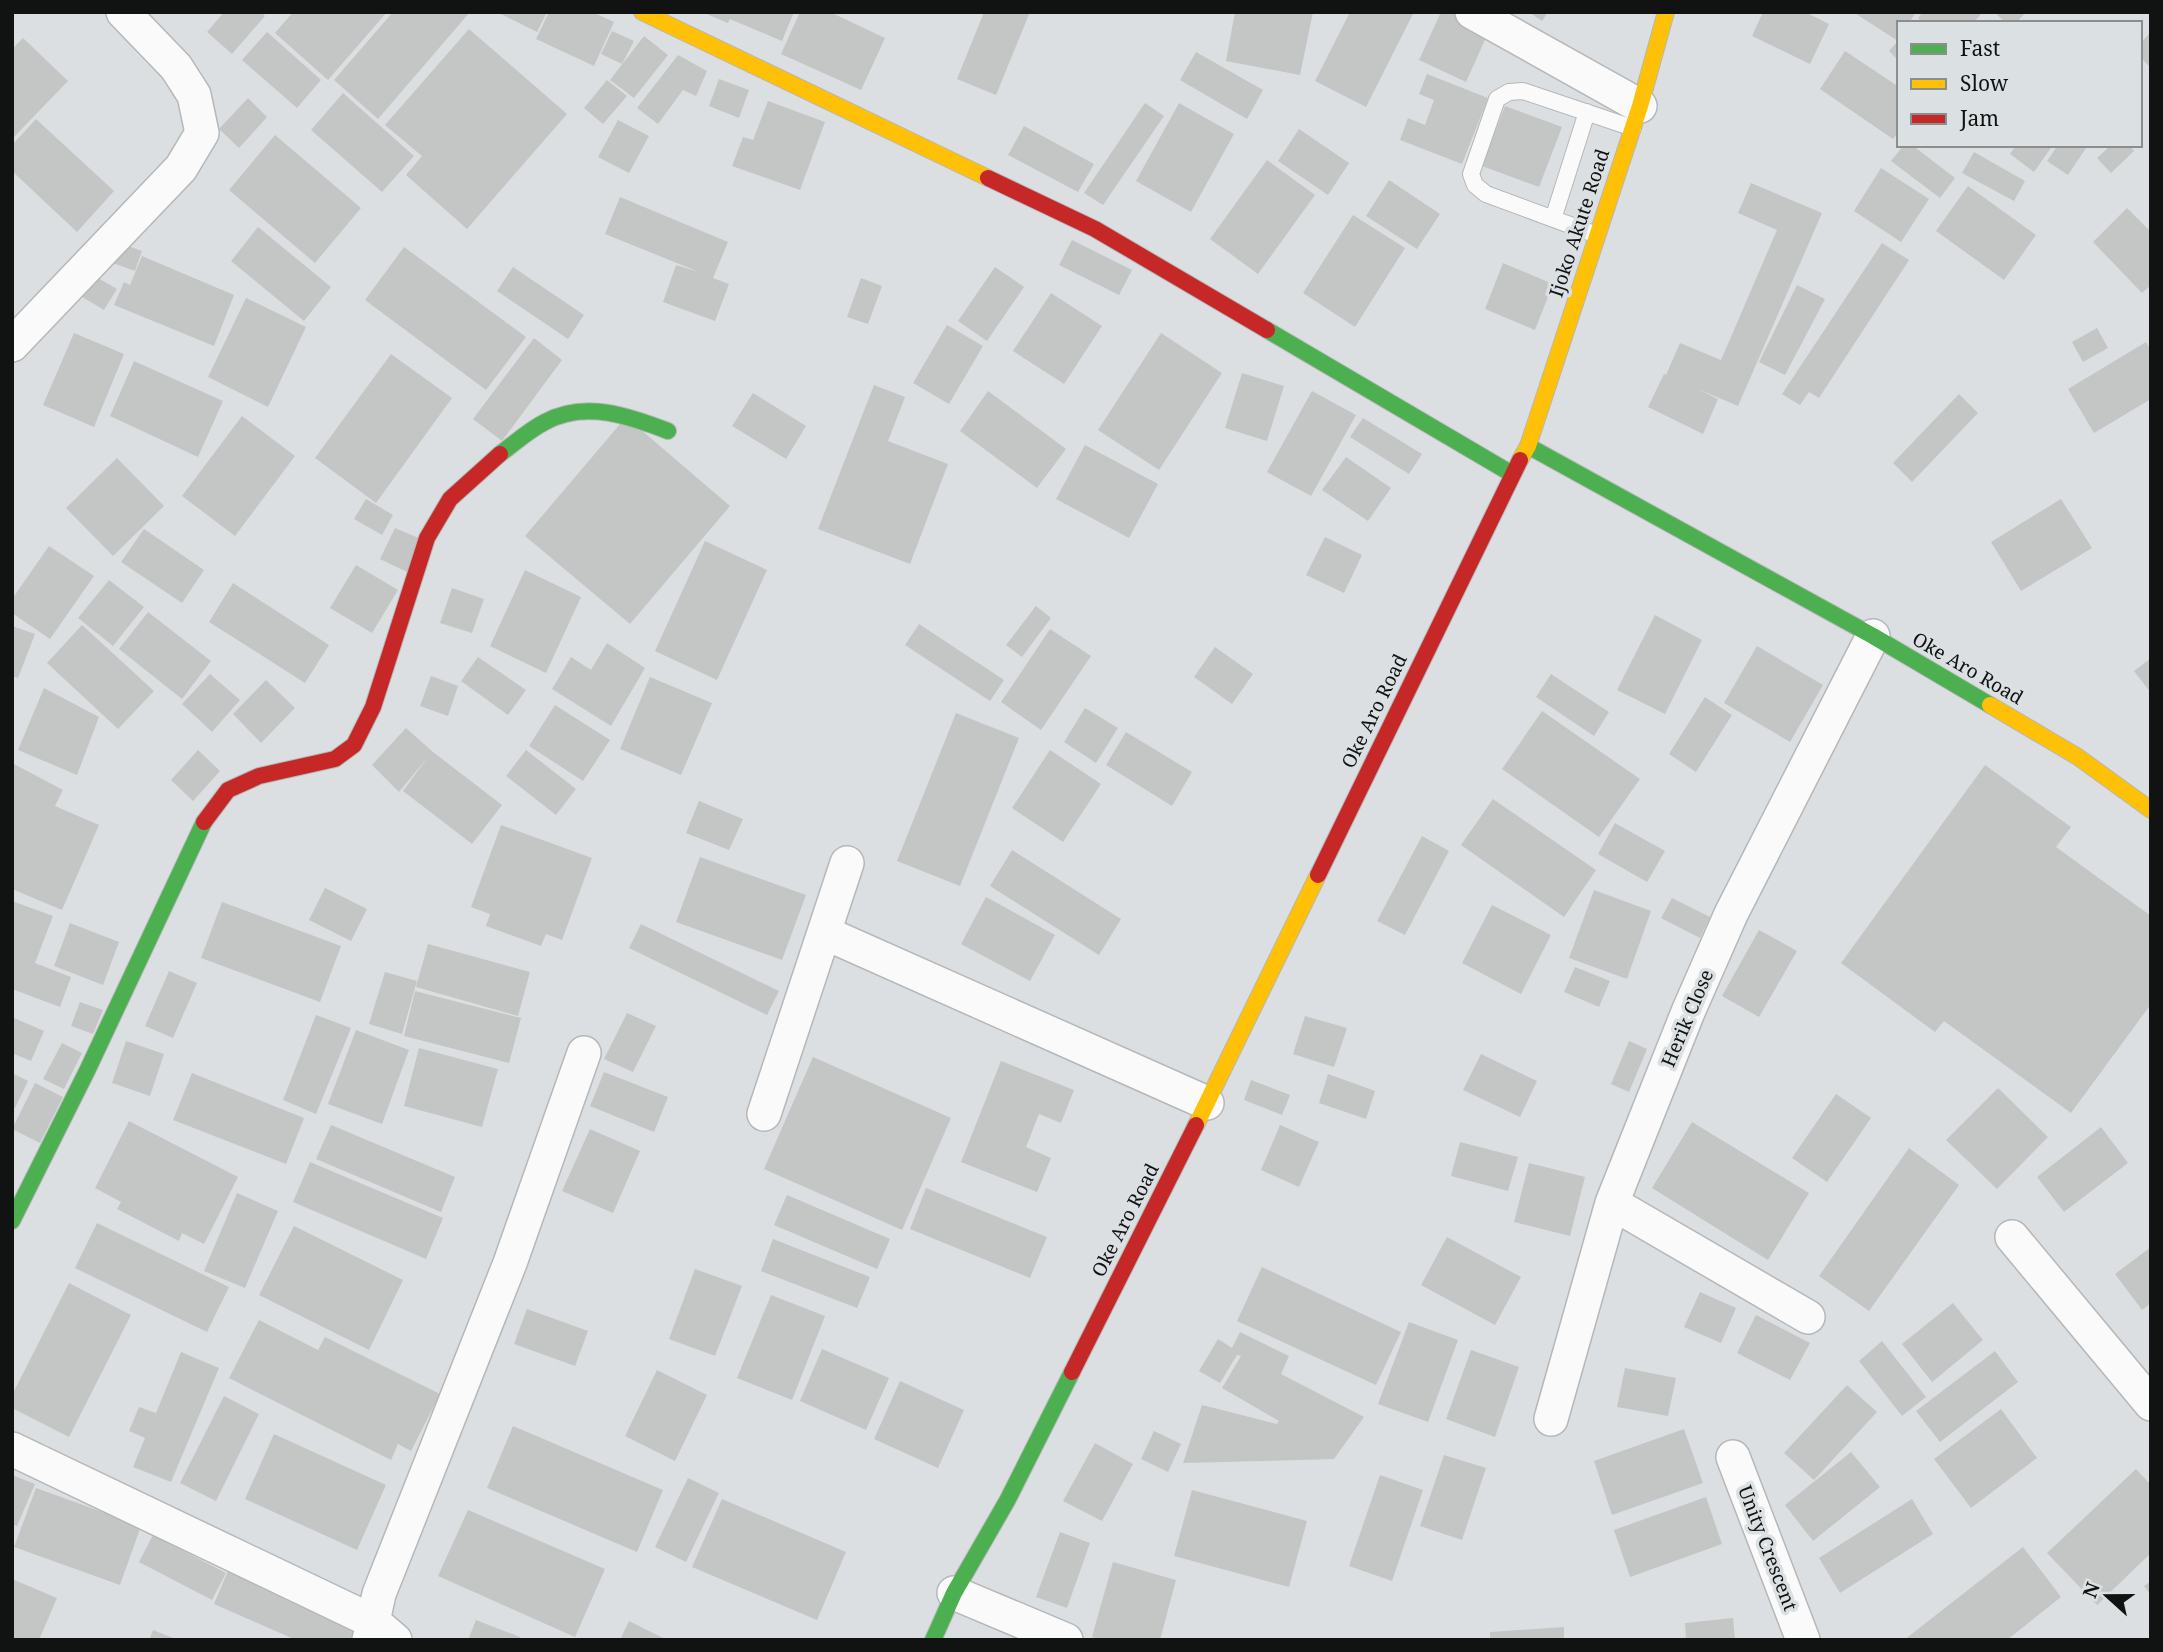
<svg xmlns="http://www.w3.org/2000/svg" width="2163" height="1652" viewBox="0 0 2163 1652" font-family="'Noto Serif',serif">
<style>
.building{fill:#c4c5c5}
.lines{fill:none;stroke-linecap:round;stroke-linejoin:round}
.lane-casing{stroke:#b5b7b8;stroke-width:18}
.street-casing{stroke:#b5b7b8;stroke-width:36}
.fast-casing{stroke:#b5b7b8;stroke-width:18}
.slow-casing{stroke:#b5b7b8;stroke-width:18}
.jam-casing{stroke:#b5b7b8;stroke-width:18}
.lane{stroke:#fafafa;stroke-width:16}
.street{stroke:#fafafa;stroke-width:33}
.fast{stroke:#4caf50;stroke-width:16}
.slow{stroke:#ffc107;stroke-width:16}
.jam{stroke:#c62828;stroke-width:16}
.labels{text-anchor:middle;stroke-width:7;stroke-linejoin:round;paint-order:stroke}
.street-label{font-size:19px;fill:#111313;stroke:#dbe0e2}
</style>
<rect width="100%" height="100%" fill="#dcdfe1"/>
<path class="building" d="M224,12H261L265,16L232,54L207,32Z
M293,12H387L328,80L275,33Z
M393,12H470L378,119L334,80Z
M497,12H547L537,32Z
M549,12H592L614,22L594,66L536,39Z
M702,12H794L782,41L730,19L728,23Z
M800,12H830L885,38L861,90L781,54Z
M984,12H1030L996,95L957,79Z
M1235,12H1313L1300,75L1226,61Z
M1350,12H1414L1366,107L1315,81Z
M1441,12H1449L1489,31L1466,82L1419,60Z
M1529,12H1548L1542,21Z
M1763,12H1805L1829,24L1810,64L1752,36Z
M1853,12H1916L1909,23H1899V61L1889,51L1898,41Z
M1923,12H1983L1973,23H1923L1918,18Z
M1994,12H2026L2016,23H2006Z
M469,29L567,114L467,229L406,175L422,156L385,125Z
M612,31L634,41L622,64L601,54Z
M267,32L321,80L297,108L242,60Z
M2149,34L2151,35V68L2140,57V44Z
M644,36L668,55L634,98L610,80Z
M23,38L68,81L12,139V49Z
M1845,51L1899,87V131L1893,139L1820,89Z
M1196,52L1263,90L1247,119L1180,80Z
M678,55L707,71L696,96L683,90L658,124L637,108Z
M1427,74L1488,98L1462,164L1400,140L1408,118L1425,125L1434,100L1419,94Z
M719,79L749,90L739,118L709,106Z
M607,80L627,96L603,124L584,108Z
M343,93L414,156L382,192L311,130Z
M248,98L267,117L239,148L219,129Z
M768,101L825,122L800,190L732,166L743,137L753,140Z
M1145,103L1164,116L1103,205L1084,193Z
M1179,103L1234,134L1191,212L1136,181Z
M1505,106L1562,127L1539,187L1482,166Z
M36,119L114,191L77,232L12,171V145Z
M618,120L649,136L629,173L598,157Z
M1024,126L1094,164L1078,192L1008,155Z
M1299,129L1349,163L1328,195L1278,161Z
M275,135L361,208L315,263L229,190Z
M1904,145H1912L1955,178L1940,198L1891,161Z
M2016,145H2053L2034,172L2010,154Z
M2058,145H2088L2068,175L2047,161Z
M2111,145H2129L2134,151L2111,173L2097,158Z
M1974,152L2025,181L2014,201L1962,173Z
M1267,160L1315,195L1258,274L1210,239Z
M1881,168L1929,199L1901,242L1854,211Z
M1389,180L1440,214L1417,249L1366,216Z
M1751,183L1822,213L1738,406L1698,389L1718,399L1703,434L1648,407L1664,374L1666,375L1680,343L1721,360L1777,230L1738,213Z
M1968,186L2036,235L2004,280L1936,231Z
M620,197L728,242L713,278L729,284L715,321L663,302L676,265L699,272L605,234Z
M2127,208L2151,232V285L2142,293L2093,242Z
M1353,215L1405,248L1355,327L1303,293Z
M258,227L331,287L304,321L231,261Z
M1072,240L1132,270L1119,295L1059,265Z
M117,242L142,251L135,271L110,262Z
M1882,243L1909,260L1819,398L1809,392L1800,405L1782,394Z
M404,247L526,337L486,390L365,300Z
M142,256L234,295L214,346L114,305L124,282L130,285Z
M1503,263L1553,284L1535,330L1485,309Z
M513,267L584,315L568,339L497,291Z
M995,267L1024,287L987,341L958,321Z
M91,274L117,289L104,310L79,295Z
M861,278L882,286L868,324L847,317Z
M1797,285L1825,299L1785,375L1759,362Z
M1051,293L1102,326L1064,384L1013,351Z
M246,298L306,327L268,407L208,377Z
M947,325L983,346L949,404L913,383Z
M2097,328L2108,348L2083,362L2072,342Z
M74,333L124,354L94,427L43,405Z
M1161,333L1222,373L1159,470L1098,430Z
M534,338L562,360L502,441L473,419Z
M2146,342L2151,350V399L2094,433L2068,389Z
M391,354L452,398L376,503L315,458Z
M134,361L223,401L198,457L110,416Z
M1242,373L1284,386L1267,441L1225,428Z
M874,385L905,397L888,441L948,464L910,564L818,529Z
M988,391L1066,449L1037,488L960,431Z
M1312,391L1356,415L1311,496L1267,472Z
M753,393L806,426L786,459L732,426Z
M1959,394L1978,413L1912,482L1893,463Z
M242,416L295,456L235,536L182,496Z
M626,417L730,506L630,624L525,536Z
M1363,418L1422,454L1409,474L1350,437Z
M1085,445L1158,484L1129,538L1056,499Z
M1346,457L1391,488L1368,521L1322,490Z
M117,458L164,506L113,556L66,508Z
M366,499L393,515L382,535L354,519Z
M2061,499L2092,548L2021,591L1991,542Z
M395,528L421,539L407,572L380,559Z
M144,529L204,570L182,603L121,562Z
M1325,537L1362,555L1344,593L1306,575Z
M705,541L767,570L717,680L655,651Z
M49,546L94,576L50,639L12,613V599Z
M356,565L398,590L372,633L330,608Z
M525,570L581,597L546,673L490,646Z
M109,580L144,607L113,646L78,618Z
M233,583L329,645L305,683L209,622Z
M452,588L484,599L472,633L440,623Z
M1036,606L1051,618L1022,657L1006,645Z
M148,612L211,661L182,699L119,649Z
M1655,615L1702,640L1665,714L1617,690Z
M919,624L1004,680L990,701L905,645Z
M82,625L154,691L118,729L47,663Z
M12,626L35,634L18,678L12,676Z
M1050,629L1091,656L1041,730L1001,702Z
M607,643L645,668L611,726L552,689L571,657L591,670Z
M1757,646L1823,685L1790,742L1724,703Z
M1215,647L1253,674L1232,704L1194,677Z
M478,657L526,690L508,715L461,681Z
M2151,658V693L2134,671Z
M210,674L240,700L212,732L182,704Z
M1551,674L1609,712L1594,736L1536,697Z
M431,676L458,686L448,716L420,706Z
M650,677L712,703L681,775L620,749Z
M266,680L295,708L261,743L233,714Z
M44,688L99,717L77,775L18,750Z
M1705,697L1732,715L1696,772L1669,754Z
M555,705L610,740L583,781L529,746Z
M1085,708L1118,728L1096,763L1064,742Z
M1542,711L1640,779L1599,837L1502,769Z
M956,713L1019,738L960,886L897,861Z
M406,728L433,752L502,805L472,844L403,791L428,757L399,792L372,765Z
M1126,732L1192,772L1172,806L1106,765Z
M198,750L220,771L193,801L171,780Z
M526,750L576,789L556,815L506,776Z
M1050,750L1101,784L1063,842L1012,808Z
M12,763L63,790L55,806L99,825L62,910L12,889Z
M1985,765L2071,827L2056,847L2151,916V1004L2071,1113L1944,1021L1935,1032L1841,963Z
M1493,799L1596,870L1564,917L1461,845Z
M699,801L743,819L729,850L686,833Z
M1615,823L1665,851L1647,882L1598,854Z
M501,825L592,858L562,940L546,934L541,946L486,926L490,914L471,907Z
M1422,836L1449,851L1405,935L1377,921Z
M1012,850L1121,919L1099,955L990,886Z
M700,857L806,895L782,960L676,922Z
M325,888L367,909L351,941L309,920Z
M1594,890L1651,911L1627,979L1569,958Z
M986,897L1055,935L1030,981L961,944Z
M1672,898L1710,917L1700,938L1661,918Z
M12,901L53,916L35,963L71,977L60,1007L12,989Z
M222,902L341,946L320,1002L201,958Z
M1492,905L1551,935L1521,994L1462,963Z
M70,923L119,942L103,985L54,966Z
M641,924L779,991L767,1015L629,948Z
M1759,930L1797,951L1759,1017L1722,996Z
M428,944L530,972L518,1016L416,987Z
M1575,967L1610,981L1599,1007L1564,992Z
M169,971L197,983L173,1038L145,1026Z
M385,972L417,981L402,1034L369,1024Z
M415,991L521,1018L509,1063L404,1036Z
M80,1002L103,1010L93,1034L71,1026Z
M627,1013L656,1026L633,1072L604,1059Z
M316,1015L351,1028L316,1114L283,1100Z
M1305,1016L1347,1028L1334,1067L1293,1054Z
M12,1017L44,1031L31,1061L12,1053Z
M356,1030L409,1050L382,1124L328,1104Z
M126,1041L164,1054L150,1096L112,1083Z
M1629,1041L1647,1049L1629,1092L1611,1084Z
M62,1043L82,1053L64,1089L43,1079Z
M419,1048L498,1069L482,1127L404,1106Z
M1481,1054L1537,1081L1520,1117L1463,1090Z
M813,1057L951,1118L902,1230L764,1169Z
M1001,1061L1074,1090L1061,1123L1039,1114L1026,1147L1051,1158L1037,1192L961,1162Z
M604,1072L668,1097L654,1132L590,1106Z
M12,1073L28,1081L15,1108L12,1107Z
M192,1073L304,1118L286,1164L173,1120Z
M1328,1074L1375,1091L1366,1119L1319,1103Z
M1251,1080L1290,1095L1282,1115L1244,1100Z
M35,1083L63,1097L40,1143L12,1129Z
M1998,1088L2048,1137L1997,1189L1946,1140Z
M1836,1094L1871,1118L1827,1182L1792,1158Z
M129,1121L238,1177L204,1244L182,1233L179,1241L117,1209L121,1202L95,1188Z
M1692,1122L1809,1193L1768,1260L1652,1188Z
M331,1125L455,1177L441,1212L316,1159Z
M1280,1125L1319,1142L1299,1187L1261,1170Z
M2101,1127L2128,1163L2064,1212L2037,1177Z
M590,1129L640,1151L613,1213L562,1191Z
M1460,1142L1518,1157L1508,1191L1451,1176Z
M1909,1148L1959,1185L1869,1311L1819,1276Z
M310,1162L443,1218L426,1259L293,1202Z
M1529,1163L1585,1177L1570,1236L1514,1222Z
M926,1188L1047,1237L1030,1278L910,1229Z
M237,1193L278,1211L245,1288L204,1271Z
M787,1195L890,1239L877,1269L774,1225Z
M97,1223L229,1287L207,1332L75,1268Z
M294,1226L403,1280L369,1350L259,1295Z
M1447,1237L1521,1277L1495,1325L1421,1285Z
M773,1239L870,1277L857,1308L761,1271Z
M2151,1247V1303L2142,1310L2115,1274Z
M1262,1267L1401,1332L1376,1385L1237,1321Z
M695,1269L742,1286L715,1356L669,1339Z
M69,1283L131,1315L69,1437L12,1408V1395Z
M1700,1292L1736,1308L1721,1343L1684,1327Z
M771,1295L825,1316L792,1400L737,1378Z
M1953,1303L1983,1340L1932,1382L1902,1344Z
M527,1309L588,1331L575,1366L514,1344Z
M1756,1315L1810,1343L1790,1380L1737,1353Z
M259,1320L318,1350L325,1337L440,1394L411,1451L398,1444L391,1460L229,1378Z
M1409,1322L1458,1340L1428,1422L1378,1404Z
M1240,1332L1289,1356L1281,1374L1364,1417L1334,1459L1183,1463L1202,1405L1277,1424L1279,1421L1222,1388L1241,1356L1237,1355L1220,1383L1199,1371L1218,1339L1232,1348Z
M1882,1341L1926,1397L1902,1416L1859,1361Z
M822,1349L889,1378L866,1430L800,1401Z
M1471,1350L1519,1367L1495,1437L1446,1419Z
M1995,1351L2018,1382L1940,1442L1916,1411Z
M181,1352L219,1368L171,1482L133,1467L145,1438L129,1431L139,1407L156,1413Z
M1625,1368L1676,1378L1668,1416L1617,1407Z
M657,1370L707,1395L675,1461L625,1436Z
M900,1381L964,1410L938,1468L874,1439Z
M1847,1385L1877,1412L1814,1480L1784,1453Z
M224,1396L259,1414L216,1501L180,1483Z
M2001,1409L2037,1458L1971,1508L1934,1459Z
M513,1426L663,1490L637,1552L487,1488Z
M1684,1429L1703,1483L1612,1515L1594,1461Z
M1154,1431L1181,1444L1168,1472L1141,1459Z
M274,1434L386,1485L357,1550L245,1499Z
M1095,1443L1133,1464L1102,1521L1063,1501Z
M1851,1452L1880,1487L1813,1541L1785,1505Z
M1444,1455L1486,1468L1462,1540L1420,1526Z
M2136,1469L2151,1485V1553L2097,1605L2047,1553Z
M12,1475L35,1484L17,1526L12,1524Z
M1380,1475L1423,1490L1392,1581L1349,1566Z
M688,1478L719,1493L686,1562L655,1547Z
M36,1488L141,1526L120,1585L14,1547Z
M1192,1490L1307,1521L1289,1587L1174,1556Z
M1706,1497L1722,1544L1630,1577L1614,1530Z
M722,1499L846,1552L817,1620L692,1567Z
M1912,1499L1933,1534L1840,1593L1819,1558Z
M468,1510L605,1569L575,1637L438,1576Z
M1060,1532L1090,1543L1067,1608L1036,1597Z
M153,1535L226,1573L212,1600L139,1562Z
M2023,1547L2061,1597L2007,1640H1904Z
M1113,1562L1176,1580L1160,1640H1101L1092,1637Z
M228,1571L357,1628L352,1640H296L214,1604Z
M12,1579L57,1598L39,1640H12Z
M2151,1581V1595L2144,1586Z
M1733,1618L1735,1640H1686L1685,1623Z
M476,1620L520,1637L519,1640H468Z
M629,1621L667,1640H620Z
M1564,1627V1640H1490V1632Z
M153,1630L178,1640H149Z"/>
<g class="lines">
<g class="lane-casing">
<path id="lane" d="M1553,219L1587,112
M1597,235L1486,194L1475,185L1471,174L1497,99L1509,92L1523,91L1633,128"/>
</g>
<g class="street-casing">
<path id="street" d="M1472,12L1640,106
M12,345L181,168L202,133L194,95L176,67L123,12
M825,933L1207,1103
M764,1114L847,863
M1612,1203L1808,1317
M2012,1237L2151,1404
M1551,1419L1612,1203L1688,1012L1731,914L1873,636
M12,1449L374,1622L395,1640
M1733,1457L1803,1640
M954,1593L1066,1640
M369,1640L379,1594L510,1263L584,1053"/>
</g>
<g class="fast-casing">
<path id="fast" d="M1267,330L1512,474
M1528,446L1873,636L1990,705
M500,454C515,443 529,430 545,422C585,400 629,416 668,431
M12,1221L87,1071L204,822
M933,1640L954,1593L1007,1501L1072,1372"/>
</g>
<g class="slow-casing">
<path id="slow" d="M642,12L988,178
M1520,460L1528,446L1640,106L1666,12
M1990,705L2078,757L2151,810
M1196,1125L1318,875"/>
</g>
<g class="jam-casing">
<path id="jam" d="M988,178L1095,229L1267,330
M204,822L228,790L259,776L335,759L354,745L373,707L427,538L450,499L500,454
M1318,875L1520,460
M1072,1372L1196,1125"/>
</g>
<use href="#lane" class="lane"/>
<use href="#street" class="street"/>
<use href="#fast" class="fast"/>
<use href="#slow" class="slow"/>
<use href="#jam" class="jam"/>
</g>
<g class="labels">
<g class="street-label">
<text transform="translate(1579 223) rotate(-72)" y="7">Ijoko Akute Road</text>
<text transform="translate(1968 668) rotate(30)" y="7">Oke Aro Road</text>
<text transform="translate(1374 711) rotate(-64)" y="7">Oke Aro Road</text>
<text transform="translate(1687 1018) rotate(-67)" y="7">Herik Close</text>
<text transform="translate(1125 1220) rotate(-63)" y="7">Oke Aro Road</text>
<text transform="translate(1768 1548) rotate(69)" y="7">Unity Crescent</text>
</g>
</g>
<rect width="2163" height="1652" fill="none" stroke="#111313" stroke-width="28"/>
<rect x="1897" y="21" width="245" height="126" fill="#dbe0e2" stroke="#8a8e8f" stroke-width="2"/>
<rect x="1911" y="44" width="35" height="10" fill="#4caf50" stroke="#8a8e8f" stroke-width="2"/>
<text x="1960" y="56" font-size="21" fill="#111313">Fast</text>
<rect x="1911" y="79" width="35" height="10" fill="#ffc107" stroke="#8a8e8f" stroke-width="2"/>
<text x="1960" y="91" font-size="21" fill="#111313">Slow</text>
<rect x="1911" y="114" width="35" height="10" fill="#c62828" stroke="#8a8e8f" stroke-width="2"/>
<text x="1960" y="126" font-size="21" fill="#111313">Jam</text>
<g transform="translate(2107 1596) rotate(291)" stroke="#dbe0e2" stroke-width="5" paint-order="stroke">
<path d="M0-5L12 26L0 18L-12 26Z" fill="#111313"/>
<text y="-10" font-size="19" font-weight="bold" text-anchor="middle" fill="#111313">N</text>
</g>
</svg>
